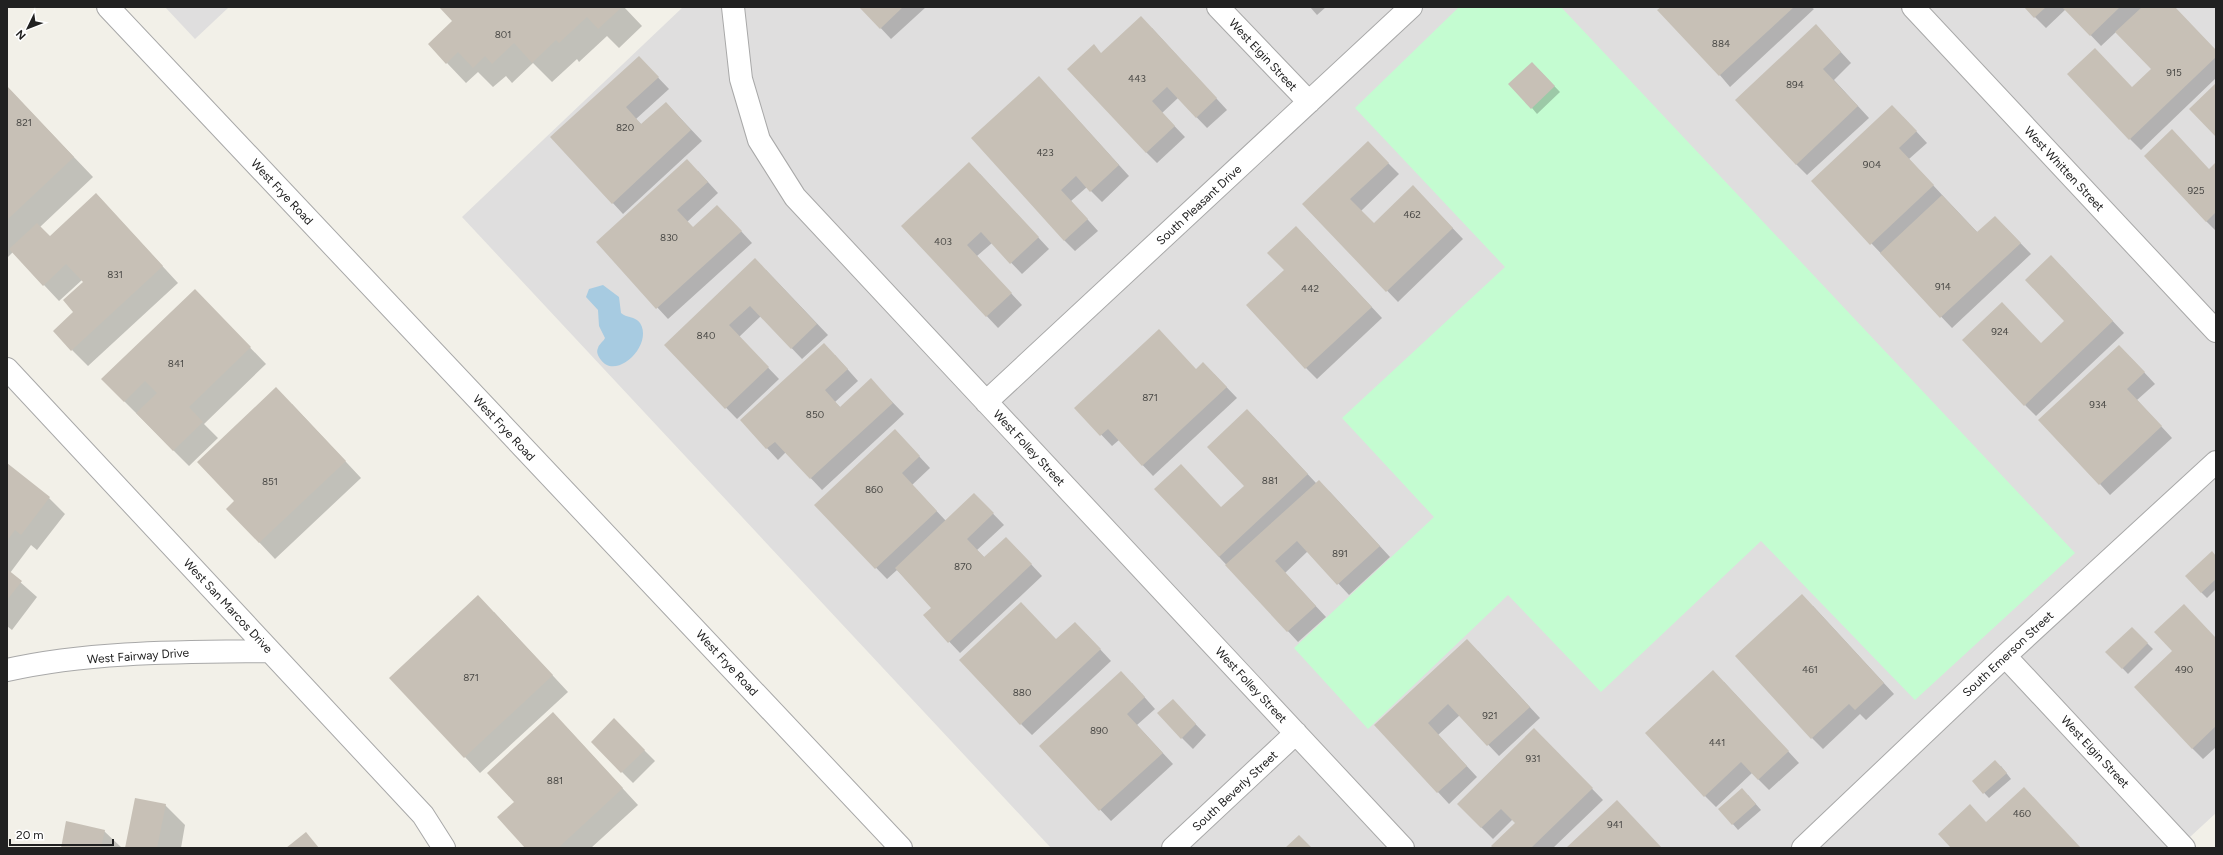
<svg xmlns="http://www.w3.org/2000/svg" width="2223" height="855" viewBox="0 0 2223 855" font-family="Figtree,sans-serif">
<style>
.residential{fill:#dfdede}
.park{fill:#c4fcd1}
.water{fill:#a7cbe1}
.shadow{fill:#0003}
.building{fill:#c7c0b6}
.lines{fill:none;stroke-linecap:round;stroke-linejoin:round}
.minor-casing{stroke:#a8a8a8;stroke-width:24}
.tertiary-casing{stroke:#a8a8a8;stroke-width:24}
.minor{stroke:#fff;stroke-width:22}
.tertiary{stroke:#fff;stroke-width:22}
.labels{text-anchor:middle;stroke-width:3.5;stroke-linejoin:round;paint-order:stroke}
.number-label{font-size:10px;fill:#4a4946}
.street-label{font-size:12px;fill:#212121;stroke:#fff}
</style>
<rect width="100%" height="100%" fill="#f2f0e8"/>
<path class="residential" d="M165,7H229L195,39Z
M683,7H2216V813L2178,848H1051L462,217Z"/>
<path class="park" d="M1459,7H1561L2075,553L1915,700L1761,541L1601,692L1508,595L1368,729L1294,648L1434,517L1342,418L1505,267L1355,108Z"/>
<path class="water" d="M603,285L619,297L621,313C626,318 635,316 640,323C654,345 616,381 601,360C598,356 596,352 598,348C599,344 603,342 605,338L599,326L598,310L586,297L589,289Z"/>
<path class="shadow" d="M441,7H624L642,26L619,48L607,36L579,62L577,59L552,82L533,63L512,83L506,76L493,87L478,72L466,83L447,63L454,21Z
M861,7H926L891,39Z
M1310,7H1326L1317,15Z
M1662,7H1811L1814,9L1730,87Z
M2025,7H2174L2216,51V78L2141,150L2130,139L2133,88L2152,69L2116,32L2101,46L2066,9L2046,28Z
M1152,28L1227,110L1207,128L1178,98L1162,113L1185,137L1157,163L1146,152L1102,54Z
M1827,37L1851,63L1834,80L1869,118L1807,175L1796,164Z
M649,68L669,89L636,119L642,125L666,103L702,141L623,214L552,137Z
M1538,69L1560,92L1537,114L1532,108Z
M7,87L93,177L40,227L50,237L96,194L178,283L88,366L72,350L84,282L82,280L59,301L13,252L7,258Z
M1050,89L1129,176L1102,202L1087,187L1071,201L1098,231L1075,251L1064,240Z
M1903,117L1927,143L1909,159L1944,197L1978,233L2006,228L2031,254L1952,328L1812,181Z
M1368,143L1399,174L1361,211L1374,224L1424,198L1463,239L1398,302L1304,204Z
M2216,163V231L2206,221L2209,170Z
M698,171L718,193L687,222L693,228L728,217L752,243L668,319L597,242Z
M980,174L1049,249L1022,274L992,243L977,256L1022,305L998,328L902,226Z
M1307,238L1382,318L1317,379L1306,368L1285,270Z
M2062,267L2124,333L2036,416L2025,405L2066,321Z
M766,270L828,335L802,359L761,316L739,337L779,379L737,419L665,345Z
M210,306L266,364L204,424L218,438L189,466L124,401Z
M835,355L858,381L835,402L841,408L871,380L904,414L822,490L786,452L778,460L742,421Z
M2130,357L2155,384L2137,400L2172,438L2110,495L2100,484Z
M1196,370L1214,374L1237,398L1153,476L1119,440L1112,446L1076,408Z
M292,404L361,478L275,559L228,509L236,501Z
M1258,421L1316,483L1330,492L1390,557L1349,595L1308,551L1285,573L1326,617L1298,642L1156,489L1221,508L1245,486Z
M905,441L930,468L912,485L946,521L974,494L1004,525L977,550L985,558L1017,549L1042,576L960,653L924,615L933,608L897,570L887,579L815,505Z
M7,465L49,498L65,514L37,550L31,545L10,573L37,597L12,630L7,626Z
M2216,557V589L2207,598L2201,592Z
M1813,606L1894,694L1866,720L1860,714L1823,749L1812,738Z
M494,612L568,692L480,773L391,678Z
M2132,628L2153,649L2128,674L2107,652Z
M1086,634L1111,661L1032,735L1021,724L1057,640Z
M2216,639V747L2203,759L2192,748Z
M1478,651L1540,718L1499,756L1460,715L1438,735L1477,777L1449,804L1376,725Z
M1724,682L1799,763L1769,790L1752,773L1716,807L1705,796Z
M1132,683L1155,709L1137,725L1173,764L1111,821L1040,746Z
M1183,711L1206,735L1193,749L1182,738Z
M614,720L655,761L633,783L592,742Z
M568,729L638,805L591,848H527L515,802Z
M1534,729L1603,800L1553,848H1494L1516,823L1513,819L1493,839L1458,804Z
M2001,766L2011,779L1989,798L1973,781Z
M1748,795L1761,810L1738,830L1720,809Z
M165,805L185,825L181,848H126Z
M104,831L122,848H62Z"/>
<path class="building" d="M439,7H622L598,29L587,17L559,43L556,40L532,63L514,43L492,64L485,56L473,68L458,52L446,64L428,44L452,21Z
M859,7H903L880,29Z
M1661,7H1794L1719,76L1657,10Z
M2024,7H2046L2034,18Z
M2062,7H2120L2090,36Z
M2142,7H2175L2216,50V57L2129,140L2067,74L2095,48L2132,87L2151,69L2115,32Z
M1141,16L1217,98L1196,118L1167,87L1152,101L1175,126L1146,153L1067,69L1094,44L1101,53Z
M1816,24L1841,52L1823,69L1858,106L1796,165L1735,100Z
M639,56L659,77L626,107L641,124L666,102L691,130L612,204L550,137Z
M1532,62L1555,86L1531,109L1508,84Z
M1039,76L1119,165L1090,192L1076,176L1061,190L1088,219L1064,241L971,138Z
M2216,83V137L2189,109Z
M7,86L74,157L7,220Z
M1892,105L1917,131L1899,148L1934,185L1870,245L1811,181Z
M2172,129L2209,169L2216,162V212L2206,222L2144,156Z
M1368,141L1389,163L1350,199L1374,223L1413,185L1453,228L1386,292L1302,204Z
M687,159L708,182L677,210L693,227L717,205L742,231L656,309L596,242Z
M969,162L1039,237L1010,264L981,232L967,245L1012,293L986,317L901,226Z
M96,193L163,266L71,351L53,331L73,312L63,300L83,282L66,264L43,286L9,249L37,223L50,236Z
M1942,195L1977,232L1995,216L2021,243L1940,318L1880,253Z
M1296,226L1372,307L1305,369L1246,305L1284,270L1267,253Z
M2051,255L2113,321L2024,406L1962,340L2002,302L2041,343L2064,321L2025,280Z
M755,258L817,324L791,349L750,306L729,325L769,367L725,409L664,345Z
M195,289L251,347L189,407L203,422L173,451L136,413L157,393L145,381L124,402L101,379Z
M1159,329L1196,369L1203,362L1227,387L1142,466L1108,429L1100,436L1074,408Z
M824,343L848,369L825,390L840,407L871,378L893,403L810,479L775,442L766,449L740,420Z
M2119,345L2145,372L2127,389L2162,426L2099,485L2038,420Z
M276,387L346,461L259,543L226,509L234,501L197,462Z
M1247,409L1308,474L1219,557L1154,489L1181,464L1221,507L1244,486L1207,447Z
M895,429L920,456L902,473L937,511L875,569L814,505Z
M7,463L50,497L21,535L15,530L7,541Z
M1319,480L1380,546L1337,585L1297,541L1275,561L1316,606L1287,632L1225,565Z
M974,493L994,513L967,539L984,557L1006,537L1032,564L948,643L923,615L931,608L895,568Z
M2212,551L2216,556V579L2201,593L2185,576Z
M7,569L22,581L7,600Z
M1802,594L1884,683L1855,710L1849,704L1811,739L1735,656Z
M478,595L553,675L464,758L389,678Z
M1021,602L1056,639L1075,622L1101,649L1020,725L959,660Z
M2184,604L2216,638V726L2192,749L2134,687L2172,651L2154,632Z
M2132,627L2148,643L2122,669L2105,652Z
M1467,639L1530,707L1487,746L1448,704L1428,723L1467,766L1437,793L1374,725Z
M1713,670L1789,751L1758,780L1741,762L1704,797L1645,733Z
M1121,671L1145,697L1127,714L1163,753L1099,811L1039,746Z
M1173,699L1196,724L1181,739L1157,713Z
M553,712L623,788L558,848H525L497,817L514,802L487,773Z
M614,718L645,750L621,773L591,742Z
M1534,728L1593,788L1531,848H1493L1491,846L1515,823L1501,809L1481,828L1457,804Z
M1995,760L2007,773L1983,794L1972,781Z
M2024,787L2081,848H1951L1938,834L1970,804L1986,822Z
M1742,788L1756,804L1732,825L1718,809Z
M135,798L166,804L157,848H125Z
M1617,800L1662,848H1566Z
M66,821L105,830L101,848H61Z
M306,832L319,848H286Z
M1299,835L1312,848H1285Z"/>
<g class="lines">
<g class="minor-casing">
<path id="minor" d="M733,7L741,79L759,140L795,197L1403,848
M1218,7L1309,102
M1913,7L2216,331
M7,369L423,815L444,848
M986,402L1411,7
M2005,656L2184,848
M7,670C91,651 184,652 270,651
M1173,848L1296,733
M1803,848L2005,656L2216,462"/>
</g>
<g class="tertiary-casing">
<path id="tertiary" d="M108,7L901,848"/>
</g>
<use href="#minor" class="minor"/>
<use href="#tertiary" class="tertiary"/>
</g>
<g class="labels">
<g class="number-label">
<text x="503" y="38">801</text>
<text x="1721" y="47">884</text>
<text x="2174" y="76">915</text>
<text x="1137" y="82">443</text>
<text x="1795" y="88">894</text>
<text x="24" y="126">821</text>
<text x="625" y="131">820</text>
<text x="1045" y="156">423</text>
<text x="1872" y="168">904</text>
<text x="2196" y="194">925</text>
<text x="1412" y="218">462</text>
<text x="669" y="241">830</text>
<text x="943" y="245">403</text>
<text x="115" y="278">831</text>
<text x="1943" y="290">914</text>
<text x="1310" y="292">442</text>
<text x="2000" y="335">924</text>
<text x="706" y="339">840</text>
<text x="176" y="367">841</text>
<text x="1150" y="401">871</text>
<text x="2098" y="408">934</text>
<text x="815" y="418">850</text>
<text x="1270" y="484">881</text>
<text x="270" y="485">851</text>
<text x="874" y="493">860</text>
<text x="1340" y="557">891</text>
<text x="963" y="570">870</text>
<text x="1810" y="673">461</text>
<text x="2184" y="673">490</text>
<text x="471" y="681">871</text>
<text x="1022" y="696">880</text>
<text x="1490" y="719">921</text>
<text x="1099" y="734">890</text>
<text x="1717" y="746">441</text>
<text x="1533" y="762">931</text>
<text x="555" y="784">881</text>
<text x="2022" y="817">460</text>
<text x="1615" y="828">941</text>
</g>
<g class="street-label">
<text transform="translate(1263 55) rotate(47)" y="4">West Elgin Street</text>
<text transform="translate(2064 169) rotate(47)" y="4">West Whitten Street</text>
<text transform="translate(282 192) rotate(47)" y="4">West Frye Road</text>
<text transform="translate(1199 205) rotate(-43)" y="4">South Pleasant Drive</text>
<text transform="translate(504 428) rotate(47)" y="4">West Frye Road</text>
<text transform="translate(1029 448) rotate(47)" y="4">West Folley Street</text>
<text transform="translate(228 606) rotate(47)" y="4">West San Marcos Drive</text>
<text transform="translate(2008 654) rotate(-43)" y="4">South Emerson Street</text>
<text transform="translate(138 656) rotate(-4)" y="4">West Fairway Drive</text>
<text transform="translate(727 663) rotate(47)" y="4">West Frye Road</text>
<text transform="translate(1251 685) rotate(47)" y="4">West Folley Street</text>
<text transform="translate(2095 752) rotate(47)" y="4">West Elgin Street</text>
<text transform="translate(1235 791) rotate(-43)" y="4">South Beverly Street</text>
</g>
</g>
<rect width="2223" height="855" fill="none" stroke="#212121" stroke-width="16"/>
<g transform="translate(28 28) rotate(227)" stroke="#ffffff" stroke-width="3" paint-order="stroke">
<path d="M0-3L7 15L0 10L-7 15Z" fill="#212121"/>
<text y="-6" font-size="11" font-weight="bold" text-anchor="middle" fill="#212121">N</text>
</g>
<path d="M10 839v6h103v-6" fill="none" stroke="#212121" stroke-width="2"/>
<text x="16" y="839" font-size="12" fill="#212121" stroke="#ffffff" stroke-width="3" paint-order="stroke">20 m</text>
</svg>
